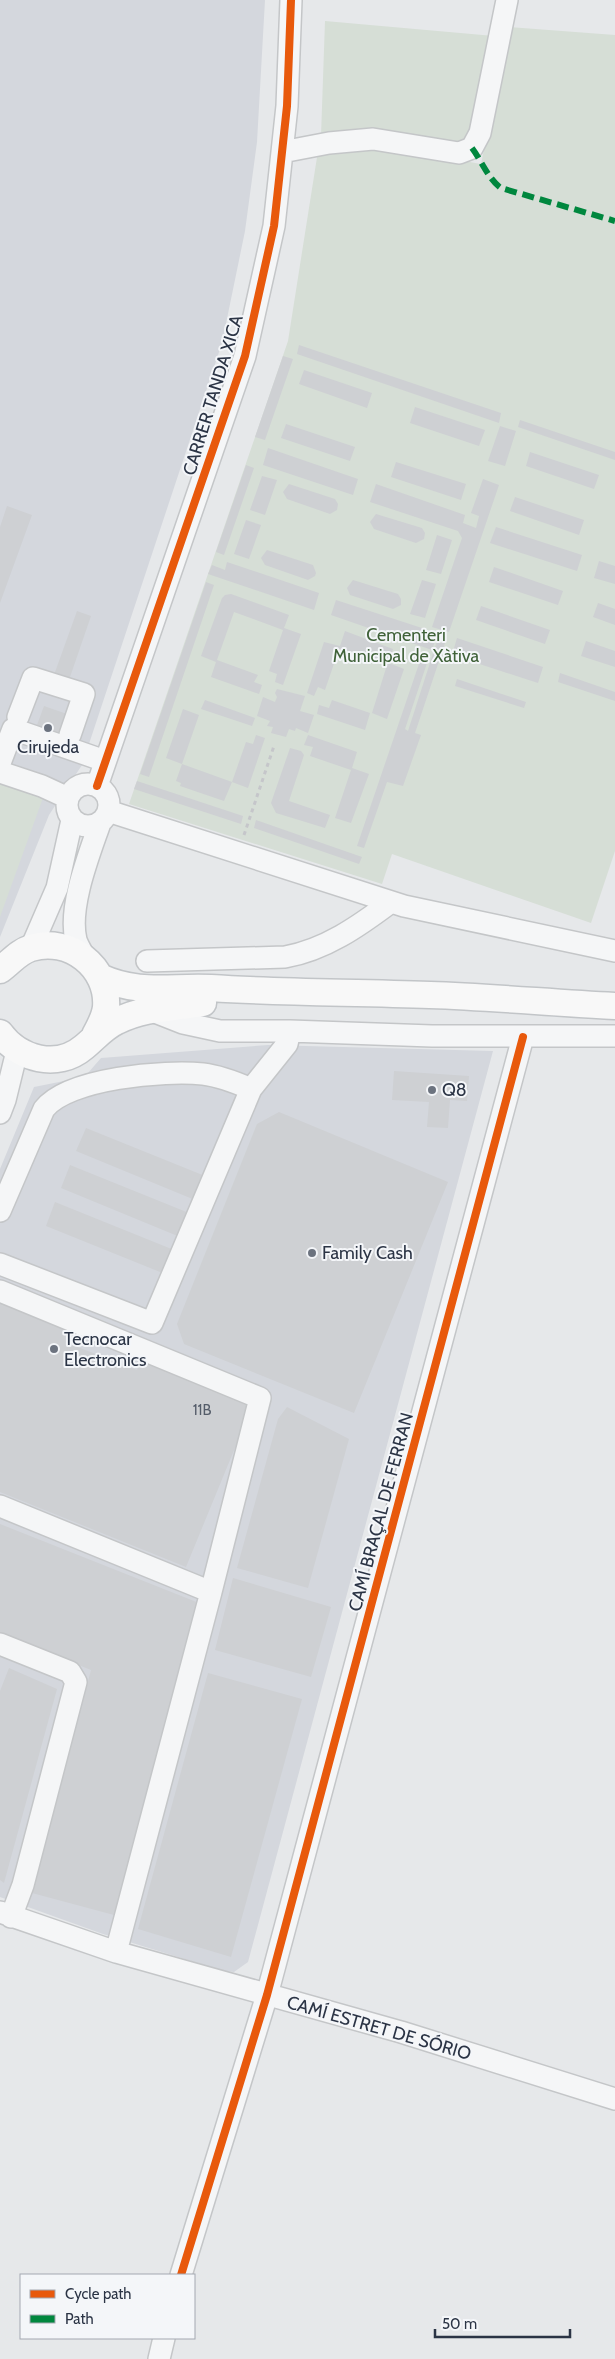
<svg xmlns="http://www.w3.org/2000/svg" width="615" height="2359" viewBox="0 0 615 2359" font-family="Cabin,sans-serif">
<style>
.built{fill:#d4d7dd}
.green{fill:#d6ded6}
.building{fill:#ced0d3}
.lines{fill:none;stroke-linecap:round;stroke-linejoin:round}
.minor-casing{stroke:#c4c6c8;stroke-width:24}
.major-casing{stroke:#c2c5c8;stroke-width:29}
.path{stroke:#c5c6ca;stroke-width:3;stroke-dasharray:4 4;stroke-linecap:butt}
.minor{stroke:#f5f6f7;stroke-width:21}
.major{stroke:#f8f8f8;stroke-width:26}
.quiet{stroke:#00873e;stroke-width:6;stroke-dasharray:12 6;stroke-linecap:butt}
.cycleway-casing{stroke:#f4f6f9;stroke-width:11}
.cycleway{stroke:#e8590c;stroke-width:8}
.poi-dot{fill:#6c737f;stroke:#f4f6f9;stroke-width:2}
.labels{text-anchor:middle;stroke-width:4;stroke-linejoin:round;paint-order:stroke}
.number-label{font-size:15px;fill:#545c69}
.street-label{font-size:18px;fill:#2b3445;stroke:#f4f6f9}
.park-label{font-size:18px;fill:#3f6138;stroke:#f4f6f9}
.poi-label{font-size:18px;fill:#2b3445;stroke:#f4f6f9;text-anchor:start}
</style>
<rect width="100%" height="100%" fill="#e6e8ea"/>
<path class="built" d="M0,0H265L257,142L245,231L222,343L82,765L49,815L0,937Z
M268,1045L493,1051L248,1962L234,1972L224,1971L103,1934L0,1897V1169L34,1087L74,1079L88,1073L101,1058Z"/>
<path class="green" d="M325,21L494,36L475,129L464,145L321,136Z
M509,27L615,35V851L591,923L392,854L382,884L129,804L288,341L318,151L374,145L481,164Z
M0,781L44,795L0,917Z"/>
<path class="building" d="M299,345L501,413L499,423L297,354Z
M283,356L293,359L265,440L255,437Z
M304,370L372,393L367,408L299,384Z
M415,407L485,430L479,446L410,423Z
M520,420L615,452V460L518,427Z
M286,424L355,447L350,461L281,438Z
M500,426L516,431L505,466L488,461Z
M268,448L358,479L353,495L263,465Z
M530,452L599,475L594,489L526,466Z
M396,462L466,484L461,500L391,477Z
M246,465L254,468L224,555L216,552Z
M262,476L277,480L265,515L250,510Z
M483,479L499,485L449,632L432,627L462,538L458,531L370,502L376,484L465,515L463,523L476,528L479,516L471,513Z
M289,484L335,499L338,504L337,510L330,514L287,499L283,492Z
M515,497L584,520L579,535L510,511Z
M7,506L32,515L0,603V527Z
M376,514L422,528L425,533L424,539L416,543L374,529L370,522Z
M246,520L261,525L249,559L234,554Z
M496,527L582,555L577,571L490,543Z
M437,535L452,540L441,574L426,570Z
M267,550L313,565L316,573L315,576L308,580L265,565L261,558Z
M599,561L615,566V584L594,578Z
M227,562L319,593L314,610L208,574L212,565L225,570Z
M494,567L563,591L558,605L489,582Z
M353,580L398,594L401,599V605L393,609L350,595L347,588Z
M422,580L436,584L425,618L410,614Z
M206,582L214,585L149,777L140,774Z
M231,594L289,615L284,628L301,634L283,685L275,682L277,674L269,671L283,630L234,612L217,660L258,675L254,682L262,685L259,694L211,677L216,662L201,656L222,598L225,595Z
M336,600L425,629L422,637L435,641L432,650L331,615Z
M598,603L615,609V625L593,617Z
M481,606L550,630L545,644L476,620Z
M77,611L91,616L69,680L54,675Z
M345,631L393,649L389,663L404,669L387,719L372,713L387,665L339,649L325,690L318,687L314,696L307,693L324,642L340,646Z
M457,638L543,667L538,683L452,655Z
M437,641L445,643L415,733L421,735L403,786L387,782L364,848L357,846L422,655L429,657L405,729L408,731Z
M586,641L615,651V667L581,656Z
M560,673L615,692V701L558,682Z
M457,679L526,702L524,708L455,686Z
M277,689L305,696L300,711L314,715L308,733L296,728L295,731L289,729L286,737L271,733L273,727L267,726L270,721L257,716L263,697L275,702L277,697L275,693Z
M205,700L255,718L252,726L201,709Z
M332,700L370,713L365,730L317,714L319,705L329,708Z
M44,706L67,714L54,752L30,744Z
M183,709L199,715L182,764L166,758Z
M256,735L265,738L248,788L232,782L246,742L253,744Z
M308,735L357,752L352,768L369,774L351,823L335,818L351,770L310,756L313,747L304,745Z
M290,748L301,751L304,755L289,801L330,815L325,828L276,813L271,803Z
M182,764L232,782L224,801L180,786L181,783L176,781Z
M137,781L243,816L241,824L134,789Z
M256,820L362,857L359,864L254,828Z
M394,1071L469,1076L467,1101L450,1100L448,1128L427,1127L429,1102L392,1100Z
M279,1112L448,1182L354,1413L184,1344L177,1324L257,1124Z
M86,1128L205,1176L195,1200L76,1151Z
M70,1165L189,1213L180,1237L61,1188Z
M55,1202L174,1250L165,1274L46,1226Z
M0,1301L80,1333L75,1346L137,1370L142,1359L253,1404L186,1567L0,1492Z
M287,1407L349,1439L308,1588L237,1568L278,1419Z
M0,1524L199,1603L114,1915L32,1893L91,1670L0,1633Z
M233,1578L331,1607L311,1677L215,1650Z
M9,1668L57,1689L4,1883L0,1880V1691Z
M208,1673L302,1699L231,1957L138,1929Z"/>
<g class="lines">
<g class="minor-casing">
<path id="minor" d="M282,152L329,143L373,139L459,153L472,148L480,133L507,0
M18,717L33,678L84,694L70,735
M0,763L13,729L105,761
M0,772L42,786L68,798
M67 805a21 21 0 1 1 42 0a21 21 0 1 1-42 0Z
M97,786L245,356L274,226L287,106L291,0
M108,811L404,906L615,951
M31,948L57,888L72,820
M85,958C82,952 78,946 76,940C68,907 89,855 100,823
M147,961L285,957C325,950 359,926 391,902
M150,1010L183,1023L220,1031H290L432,1036H615
M0,1113L5,1100L17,1051
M0,1211L44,1109C68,1078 165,1070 203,1074C220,1076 235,1082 251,1089
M0,1264L152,1323L251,1089L287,1044L290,1031
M0,1291L260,1398L211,1592
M0,1506L211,1592L116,1952
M0,1644L70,1672L76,1682L23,1885L11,1917
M0,1912L116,1952L401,2032L615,2099
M181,2275L267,1995L523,1037
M159,2359L164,2338"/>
</g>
<g class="major-casing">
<path id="major" d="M0,970C11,962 18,952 31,948C69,936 109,967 106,1007C105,1017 100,1026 95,1035
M100,977C139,995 170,986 211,988C284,993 357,992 430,995C492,997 553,1003 615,1006
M0,1033C19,1059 57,1070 84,1047C95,1038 104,1027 117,1021C145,1007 173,1008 203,1003"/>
</g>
<path class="path" d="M244,835L274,746"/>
<use href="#minor" class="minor"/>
<use href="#major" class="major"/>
<path class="quiet" d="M472,148C481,160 489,180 501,188L615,221"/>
<g class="cycleway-casing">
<path id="cycleway" d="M97,786L245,356L274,226L287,106L291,0
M181,2275L267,1995L523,1037"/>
</g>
<use href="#cycleway" class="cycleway"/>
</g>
<g class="poi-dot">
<circle cx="48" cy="728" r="5"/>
<circle cx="432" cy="1090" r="5"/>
<circle cx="312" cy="1253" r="5"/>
<circle cx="54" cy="1349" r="5"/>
</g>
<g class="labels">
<g class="number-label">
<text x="202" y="1415">11B</text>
</g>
<g class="street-label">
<text transform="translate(213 395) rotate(-73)" y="6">CARRER TANDA XICA</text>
<text transform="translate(381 1512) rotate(-75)" y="6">CAMÍ BRAÇAL DE FERRAN</text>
<text transform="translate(379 2028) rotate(16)" y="6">CAMÍ ESTRET DE SÓRIO</text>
</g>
<g class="park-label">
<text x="406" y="641">Cementeri<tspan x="406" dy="21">Municipal de Xàtiva</tspan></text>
</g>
<g class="poi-label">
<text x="48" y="753" text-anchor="middle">Cirujeda</text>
<text x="442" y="1096">Q8</text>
<text x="322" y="1259">Family Cash</text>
<text x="64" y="1345">Tecnocar<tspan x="64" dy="21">Electronics</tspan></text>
</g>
</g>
<rect x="20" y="2274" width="175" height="65" fill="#f4f6f9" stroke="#a4a8b1"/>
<rect x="30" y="2290" width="25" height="8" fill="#e8590c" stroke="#a4a8b1"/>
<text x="65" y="2299" font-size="15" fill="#2b3445">Cycle path</text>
<rect x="30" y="2315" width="25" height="8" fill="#00873e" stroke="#a4a8b1"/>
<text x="65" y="2324" font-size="15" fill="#2b3445">Path</text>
<path d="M435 2329v8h135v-8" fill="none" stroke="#2b3445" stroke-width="2.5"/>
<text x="442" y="2329" font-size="15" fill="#2b3445" stroke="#f4f6f9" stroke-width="4" paint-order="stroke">50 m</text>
</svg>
